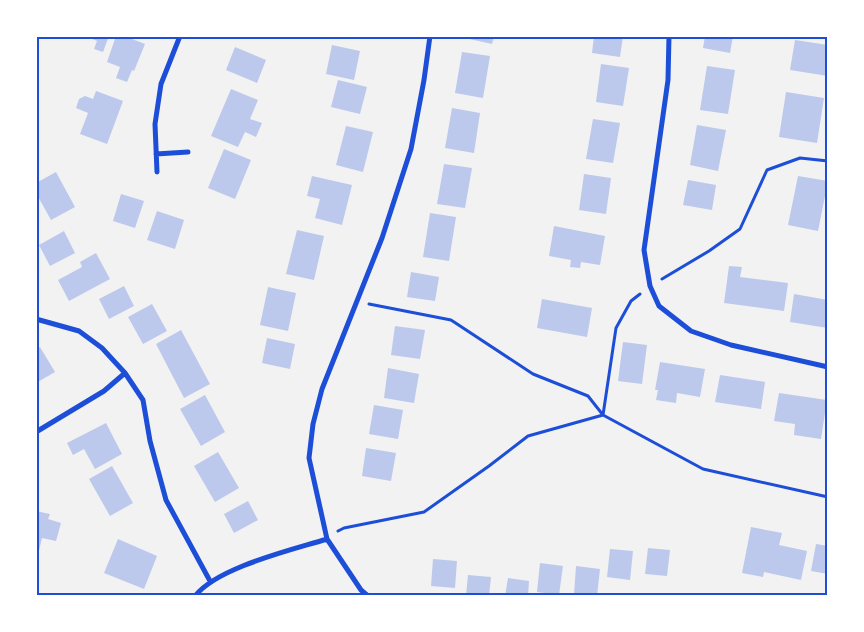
<svg xmlns="http://www.w3.org/2000/svg" width="864" height="632" viewBox="0 0 864 632" font-family="Barlow,sans-serif">
<style>
.building{fill:#bdc9ec}
.lines{fill:none;stroke-linecap:round;stroke-linejoin:round}
.path{stroke:#1d4ed8;stroke-width:3}
.minor{stroke:#1d4ed8;stroke-width:5}
.neatline{fill:none;stroke:#1d4ed8;stroke-width:2}
</style>
<rect width="100%" height="100%" fill="#f2f2f2"/>
<path class="building" d="M86,36H109L103,52L94,49L97,41Z
M116,36H124L145,44L134,71L132,70L127,82L116,78L120,67L107,62Z
M465,36H494L492,44L465,38Z
M594,36H623L620,57L592,53Z
M705,36H733L730,53L703,48Z
M795,40L828,45V76L790,70Z
M332,45L360,51L354,80L326,74Z
M235,47L266,60L257,83L226,70Z
M462,52L490,56L483,98L455,93Z
M601,64L629,68L623,106L596,102Z
M707,66L735,70L728,114L700,110Z
M338,80L367,87L360,114L331,107Z
M231,89L258,100L250,119L262,123L256,137L245,132L238,147L211,136Z
M96,91L123,101L107,144L80,134L88,113L76,108L79,99L85,96L93,99Z
M786,92L824,98L817,143L779,137Z
M452,108L480,113L474,153L445,148Z
M593,119L620,123L613,163L586,159Z
M697,125L726,130L718,171L690,165Z
M346,126L373,132L363,172L336,165Z
M224,149L251,160L235,199L208,188Z
M444,164L472,168L465,208L437,204Z
M56,172L75,207L51,220L36,193V183Z
M584,174L611,178L606,214L579,210Z
M312,176L352,185L342,225L315,218L320,199L307,196Z
M798,176L828,181L818,231L788,225Z
M688,180L716,185L712,210L683,205Z
M121,194L144,201L135,228L113,221Z
M157,211L184,220L175,249L147,240Z
M430,213L456,217L449,261L423,257Z
M554,226L605,236L600,265L581,262L580,268L570,267L571,260L549,256Z
M297,230L324,236L314,280L286,274Z
M64,231L75,253L50,266L39,245Z
M96,253L110,279L69,301L58,280L82,267L80,262Z
M729,266L742,267L740,277L788,283L784,311L724,303Z
M411,272L439,277L435,301L407,297Z
M124,286L134,306L109,319L99,299Z
M268,287L296,293L288,331L260,325Z
M794,294L828,300V328L790,322Z
M542,299L592,308L587,337L537,328Z
M152,304L167,331L143,344L128,317Z
M395,326L425,330L420,359L391,355Z
M181,330L210,384L184,398L156,344Z
M267,338L295,344L290,369L262,363Z
M623,342L647,345L642,384L618,381Z
M40,347L55,372L36,383V350Z
M660,362L705,369L700,397L677,393L676,403L656,400L658,390H655Z
M388,368L419,374L414,403L384,398Z
M720,375L765,382L761,409L715,402Z
M779,393L827,400L821,439L794,435L795,424L774,421Z
M205,395L225,432L201,446L180,409Z
M374,405L403,410L398,439L369,434Z
M106,423L122,454L95,469L84,449L73,455L67,443Z
M366,448L396,453L391,481L362,476Z
M218,452L239,488L215,502L194,466Z
M112,466L133,503L110,516L89,479Z
M248,501L258,520L234,533L224,514Z
M36,511L50,514L48,519L61,523L56,541L42,538L37,559Z
M751,527L782,533L779,545L807,551L801,580L764,572L763,577L742,573Z
M118,539L157,556L144,589L104,573Z
M816,544L828,546V574L811,571Z
M648,548L670,550L667,576L645,574Z
M610,549L633,551L630,580L607,577Z
M433,559L457,561L455,588L431,586Z
M540,563L563,566L559,595L537,592Z
M576,566L600,569L597,596L574,595Z
M468,575L491,577L489,596H466Z
M508,578L529,581L528,596H505Z"/>
<g class="lines">
<path class="path" d="M662,279L709,251L740,229L767,170L800,158L828,161
M369,304L451,320L533,374L588,396L603,415L703,469L828,497
M338,531L344,528L424,512L489,466L528,436L603,415L616,328L631,301L640,294"/>
<path class="minor" d="M669,36L668,80L644,250L650,286L659,306L691,331L731,345L828,367
M156,154L188,152
M157,172L155,124L161,84L180,36
M36,319L79,331L102,348L125,373L143,400L150,441L166,500L210,581
M36,432L104,391L125,373
M195,596C218,567 292,550 327,539
M368,596L361,590L327,539L309,458L313,424L322,389L382,238L411,149L424,80L430,36"/>
</g>
<rect width="864" height="632" fill="none" stroke="#ffffff" stroke-width="75"/>
<rect x="38" y="38" width="788" height="556" class="neatline"/>
</svg>
